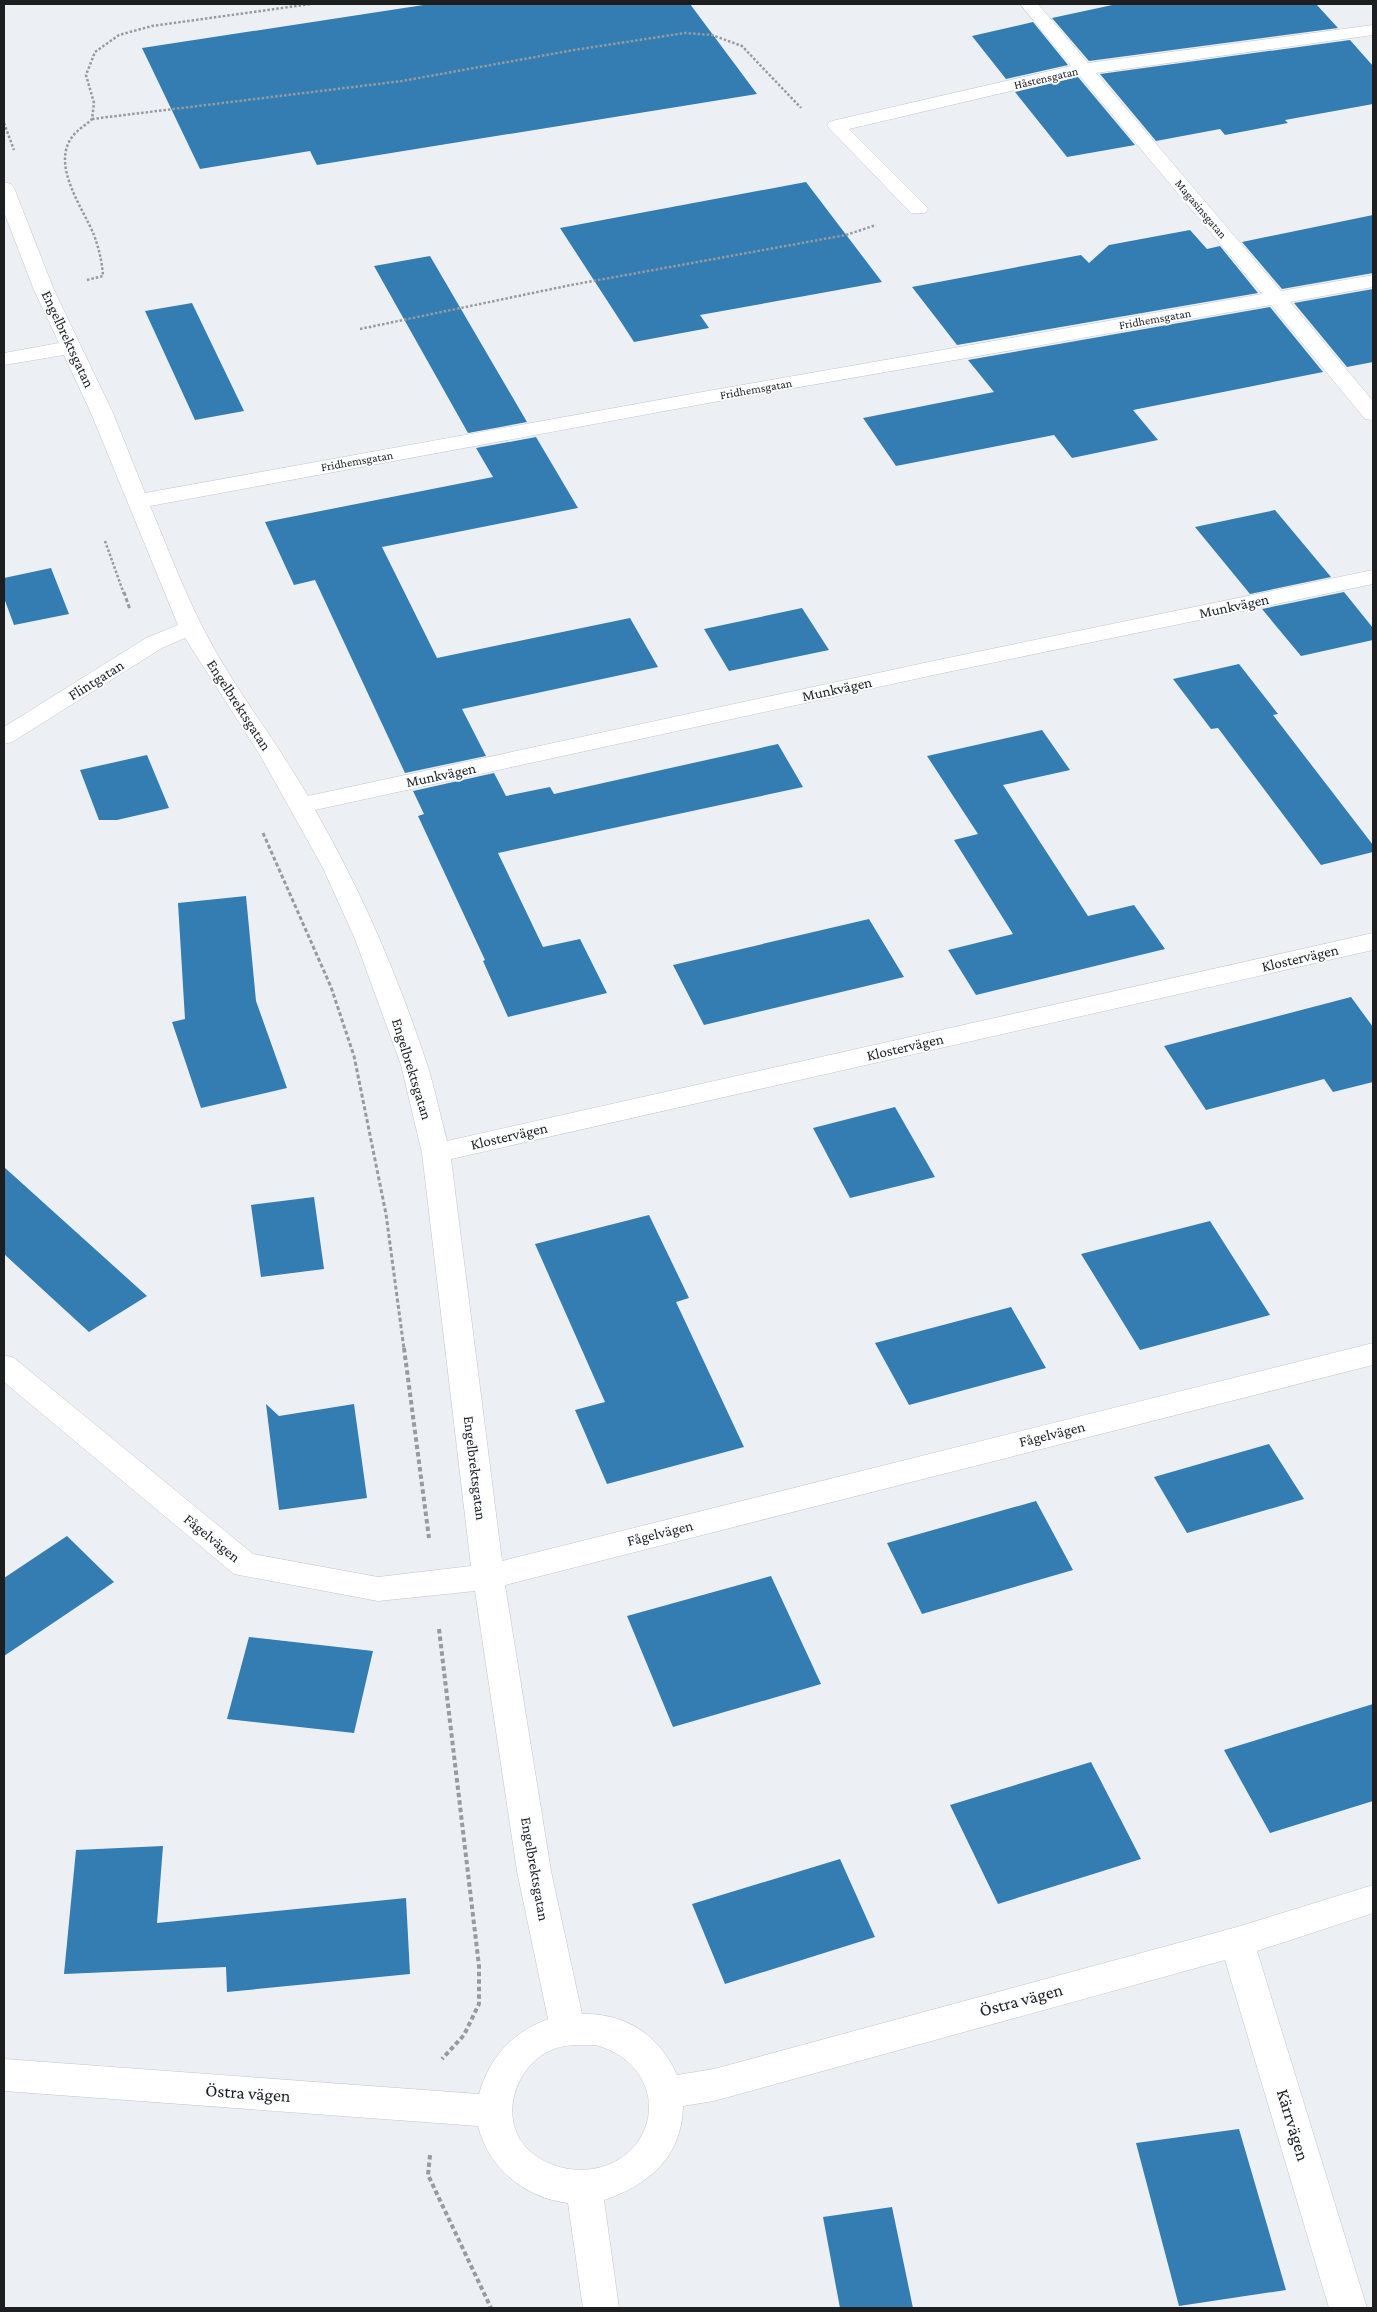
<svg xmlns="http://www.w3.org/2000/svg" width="1377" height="2312" viewBox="0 0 1377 2312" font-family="'Crimson Pro',serif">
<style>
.building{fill:#337db3}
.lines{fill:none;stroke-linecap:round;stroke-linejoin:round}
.street-casing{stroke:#c1c6ca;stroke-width:1}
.path-far2{stroke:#989b9e;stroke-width:2.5;stroke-dasharray:2.5 2;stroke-linecap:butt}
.path-far1{stroke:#989b9e;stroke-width:3;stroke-dasharray:4 2.5;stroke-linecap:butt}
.path{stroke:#989b9e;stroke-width:4;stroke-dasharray:4.5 3;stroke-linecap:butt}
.street{fill:#fff;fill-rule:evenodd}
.labels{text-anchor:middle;stroke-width:4;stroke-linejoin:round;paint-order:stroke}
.far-street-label{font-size:12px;fill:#1d1e20;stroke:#fbfdff}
.street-label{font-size:15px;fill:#1d1e20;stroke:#fbfdff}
.near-street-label{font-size:18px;fill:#1d1e20;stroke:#fbfdff}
</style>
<rect width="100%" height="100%" fill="#ecf0f4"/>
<path class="building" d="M430,4H690L757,94L317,165L310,151L200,169L142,48Z
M1117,4H1316L1338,28L1089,61L1052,18Z
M1033,22L1068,65L1006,79L972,36Z
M1350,40L1373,66V104L1285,120L1288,123L1225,135L1220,129L1156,141L1100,74Z
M1078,77L1135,145L1067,157L1015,92Z
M806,182L882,282L700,315L709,328L634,342L560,228Z
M1373,215V273L1282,289L1242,242Z
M1190,230L1207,249L1220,246L1258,293L957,345L912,287L1081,255L1089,263L1109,245Z
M430,256L527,422L468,433L374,266Z
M1373,289V362L1347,367L1294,303Z
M192,303L244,411L195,420L145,311Z
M1270,307L1323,372L1133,410L1158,440L1072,458L1054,435L896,466L863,418L994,392L968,360Z
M536,437L578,508L382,547L437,658L630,618L658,667L462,709L486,756L405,773L315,580L294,585L265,522L493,477L476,448Z
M1275,510L1331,577L1250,594L1195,527Z
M51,568L69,614L14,625L4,598V578Z
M1344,592L1373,628V640L1301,656L1262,609Z
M802,608L829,650L729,671L704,629Z
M1239,664L1278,714L1273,715L1373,845V852L1321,865L1218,728L1211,729L1173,679Z
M1042,730L1070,770L1003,785L1088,916L1134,905L1165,949L976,995L948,950L1013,934L954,840L978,834L927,756Z
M778,744L803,787L498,853L543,947L580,939L607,993L508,1017L483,961L485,960L418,816L424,814L413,791L494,773L506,796L550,787L554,794Z
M147,755L169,808L117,820H99L80,770Z
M246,896L256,1001L287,1088L201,1108L172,1022L185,1019L178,903Z
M869,919L904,977L704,1025L673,965Z
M1351,997L1373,1027V1082L1333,1092L1324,1079L1206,1110L1164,1046Z
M895,1107L935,1177L850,1198L813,1128Z
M4,1167L147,1296L89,1332L4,1254Z
M314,1197L324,1269L261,1277L251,1205Z
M649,1215L689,1298L676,1302L744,1447L607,1484L575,1410L605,1402L535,1244Z
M1210,1221L1270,1315L1140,1350L1081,1254Z
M1011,1307L1046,1368L909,1405L875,1343Z
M266,1404L279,1416L354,1404L367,1498L279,1510Z
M1269,1444L1304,1499L1187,1533L1154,1477Z
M1036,1501L1073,1570L922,1614L887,1543Z
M67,1536L114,1582L4,1656V1578Z
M771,1576L821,1684L673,1727L627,1616Z
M249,1637L373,1651L354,1733L227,1719Z
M1373,1704V1801L1270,1833L1224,1750Z
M1091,1762L1141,1859L998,1904L950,1805Z
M163,1846L157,1923L406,1898L410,1974L227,1992L226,1967L64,1974L76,1850Z
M840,1859L875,1937L725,1984L692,1904Z
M1239,2129L1286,2290L1179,2306L1136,2143Z
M892,2207L913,2308H840L823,2217Z"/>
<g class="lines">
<g class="street-casing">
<path id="street" d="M1020,4H1038L1088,63L1373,25V35L1096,73L1281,291L1373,275V287L1290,302L1373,401V420L1365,419L1271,305L708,403L150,506C167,546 183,589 203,628C233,687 275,739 308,796L938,660L1373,570V584L938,674L315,810C362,892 397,974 427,1064C435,1089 440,1115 447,1141L1373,933V950L451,1159L502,1561L1373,1343V1365L505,1585L551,1871L582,2014C626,2013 659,2035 677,2075L714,2069L1237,1927L1373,1885V1913L1257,1951L1367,2308H1329L1225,1960L714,2101L683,2106C682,2157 649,2185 604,2200L619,2308H583L568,2203C525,2198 489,2169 478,2126L4,2091V2059L479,2094C490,2056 512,2033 548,2019L517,1871L475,1591L378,1601L234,1574L4,1382V1355L14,1358L253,1554L378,1577L471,1566L422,1153L401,1065L355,939L323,868L260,755L185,638L162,648L12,742L4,744V727L146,638L178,625L91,413L64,355L4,365V353L59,343L34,290L4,212V182L11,184L14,188L54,290L113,413L145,493L708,391L1262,294L1079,75L849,129L925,205L928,209L925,213H911L827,126L829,122L836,120L1071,66ZM595,2045C633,2054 661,2091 644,2131C624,2175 565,2181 531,2152C495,2122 515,2061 557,2048C569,2044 583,2045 595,2045Z"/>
</g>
<path class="path-far2" d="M92,119L402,81L574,50L685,33L712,35L742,46L801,108
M4,123L14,150
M87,280L103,276C102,261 99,249 94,235C83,208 51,166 72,137C77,130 86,125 92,119L94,103L86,75L95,52L119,35L152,26L311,4
M360,329L571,285L846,235L876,225
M105,541L124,594"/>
<path class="path-far1" d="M124,592L130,610
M263,833L331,987L354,1056L386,1214L404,1349"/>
<path class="path" d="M404,1348L429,1538
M439,1629L479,1966V2004L464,2035L442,2059
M430,2155L428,2175L491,2308"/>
<use href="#street" class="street"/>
</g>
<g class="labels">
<g class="far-street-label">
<text transform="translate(1046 78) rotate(-13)" y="4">Håstensgatan</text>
<text transform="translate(1201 209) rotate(50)" y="4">Magasinsgatan</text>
<text transform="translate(1155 319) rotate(-10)" y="4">Fridhemsgatan</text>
<text transform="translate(756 389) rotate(-10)" y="4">Fridhemsgatan</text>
<text transform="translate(357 461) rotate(-10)" y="4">Fridhemsgatan</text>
</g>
<g class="street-label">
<text transform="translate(68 339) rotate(65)" y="5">Engelbrektsgatan</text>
<text transform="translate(1234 606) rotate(-12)" y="5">Munkvägen</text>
<text transform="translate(96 680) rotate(-32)" y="5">Flintgatan</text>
<text transform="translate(837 689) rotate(-12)" y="5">Munkvägen</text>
<text transform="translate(239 705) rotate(57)" y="5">Engelbrektsgatan</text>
<text transform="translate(441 775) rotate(-12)" y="5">Munkvägen</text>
<text transform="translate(1300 958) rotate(-13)" y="5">Klostervägen</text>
<text transform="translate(905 1047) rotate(-13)" y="5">Klostervägen</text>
<text transform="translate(412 1069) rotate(73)" y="5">Engelbrektsgatan</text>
<text transform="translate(509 1136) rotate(-13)" y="5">Klostervägen</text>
<text transform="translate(1052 1434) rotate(-14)" y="5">Fågelvägen</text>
<text transform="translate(475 1468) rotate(83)" y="5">Engelbrektsgatan</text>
<text transform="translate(660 1533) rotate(-14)" y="5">Fågelvägen</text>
<text transform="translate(212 1538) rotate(39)" y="5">Fågelvägen</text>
<text transform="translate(535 1869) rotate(80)" y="5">Engelbrektsgatan</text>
</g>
<g class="near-street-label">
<text transform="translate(1021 2000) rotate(-15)" y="6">Östra vägen</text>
<text transform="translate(248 2093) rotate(4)" y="6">Östra vägen</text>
<text transform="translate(1293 2125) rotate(73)" y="6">Kärrvägen</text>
</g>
</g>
<rect width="1377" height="2312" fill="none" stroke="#1d1e20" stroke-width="10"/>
</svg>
